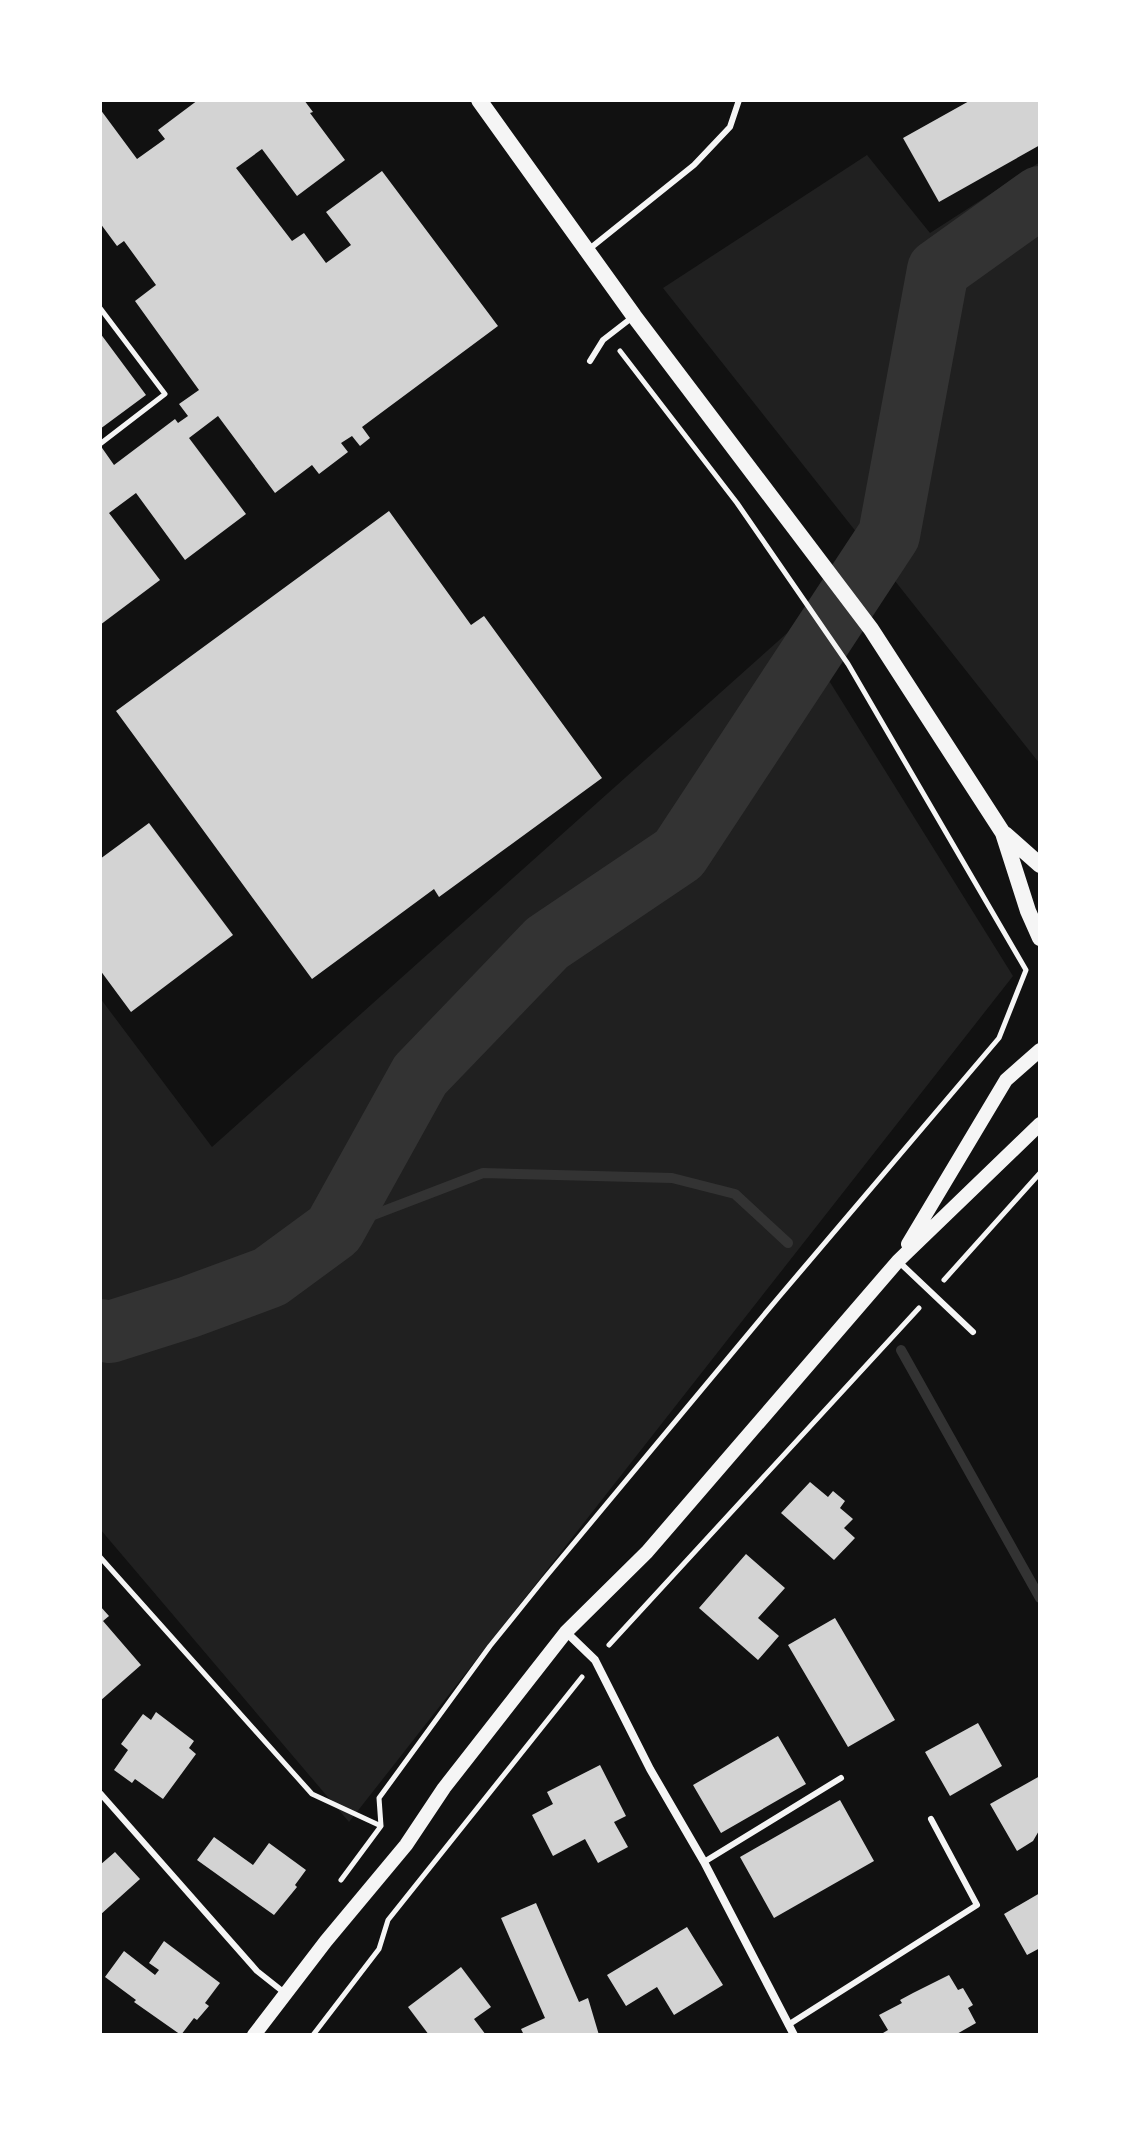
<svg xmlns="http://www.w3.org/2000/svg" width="1140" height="2135" viewBox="0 0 1140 2135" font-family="'Source Sans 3',sans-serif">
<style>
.green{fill:#202020}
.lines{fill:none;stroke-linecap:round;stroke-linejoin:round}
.stream{stroke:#333;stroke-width:10}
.river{stroke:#333;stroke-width:62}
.building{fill:#d3d3d3}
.path{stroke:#f5f5f5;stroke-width:5}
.service{stroke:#f5f5f5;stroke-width:6}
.minor{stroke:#f5f5f5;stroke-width:8}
.tertiary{stroke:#f5f5f5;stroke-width:14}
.secondary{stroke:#f5f5f5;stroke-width:16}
</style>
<rect width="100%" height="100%" fill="#111"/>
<path class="green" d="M867,155L930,233L1040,162V764L663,288Z
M795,626L1013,976L349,1822L100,1529V998L212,1147Z"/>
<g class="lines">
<path class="stream" d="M334,1230L483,1173L672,1178L735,1194L788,1243
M901,1350L1040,1598"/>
<path class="river" d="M100,1330L110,1332L189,1307L270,1277L334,1230L420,1075L547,943L679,854L889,535L938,270L1040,197"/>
</g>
<path class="building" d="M198,100H304L313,112L310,113L345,160L297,196L262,149L236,168L292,241L304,233L326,263L351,245L326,212L382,171L498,326L362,427L370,438L360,446L352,436L341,443L348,452L319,474L312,465L275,493L218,416L189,438L246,514L185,560L136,493L109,513L160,580L100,625V445L114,465L175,419L178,423L188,416L179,404L199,390L135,301L156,285L124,241L117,246L100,223V109L137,159L165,139L158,130Z
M971,100H1040V145L939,202L903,138Z
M100,333L146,395L100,429Z
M389,511L471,625L484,616L602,778L439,897L434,889L312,979L116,711Z
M149,823L233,935L131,1012L100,970V859Z
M810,1482L828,1497L833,1491L845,1501L840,1508L853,1519L844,1528L855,1538L834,1560L781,1513Z
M746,1554L785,1588L758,1618L779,1636L758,1660L699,1608Z
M100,1606L109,1616L103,1621L141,1665L100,1701Z
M835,1618L895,1720L848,1747L788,1645Z
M156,1712L194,1741L189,1748L196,1754L163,1799L135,1779L132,1783L114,1770L128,1750L121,1744L143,1714L151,1720Z
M978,1723L1002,1766L950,1796L925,1752Z
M778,1736L806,1784L721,1833L693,1785Z
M600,1765L626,1816L614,1822L628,1847L598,1863L585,1839L553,1856L532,1815L553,1804L547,1792Z
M1040,1776V1829L1033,1841L1017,1851L990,1804Z
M840,1800L874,1861L774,1918L740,1857Z
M214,1837L253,1865L269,1843L306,1870L295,1885L297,1887L274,1915L197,1860Z
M115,1852L140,1879L100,1915V1865Z
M1040,1893V1948L1027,1955L1004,1914Z
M536,1903L579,2002L588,1998L599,2035H524L521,2029L545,2018L501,1918Z
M687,1927L723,1985L674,2015L657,1987L626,2006L607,1975Z
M164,1941L220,1983L205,2003L209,2006L197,2020L194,2018L181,2035L134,2002L136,2000L105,1977L124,1951L155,1975L159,1970L149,1963Z
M461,1967L491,2007L474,2019L486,2035H429L408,2007Z
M949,1975L958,1990L963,1988L973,2005L968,2008L976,2023L955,2035H885L883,2033L888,2030L879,2015L902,2003L900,2000L913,1993Z"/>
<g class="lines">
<path class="path" d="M100,308L165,394L100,444
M944,1280L1040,1173
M100,1557L312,1794L381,1826
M609,1645L919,1308
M341,1880L381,1826L379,1798L490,1646L544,1579L778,1298L999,1038L1026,970L848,664L737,503L620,351
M313,2035L379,1949L388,1920L582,1677"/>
<path class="service" d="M588,250L694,165L730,127L739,100
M590,361L603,340L634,316
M898,1261L973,1332
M100,1793L257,1971L286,1994
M704,1862L841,1778
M788,2025L977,1905L931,1819"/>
<path class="minor" d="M566,1632L595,1660L650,1769L704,1862L794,2035"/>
<path class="tertiary" d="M908,1244L1006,1080L1040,1050
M254,2035L326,1941L406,1845L444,1788L566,1632L647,1552L898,1261L1040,1124"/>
<path class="secondary" d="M479,100L634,316L871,629L1003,833L1028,911L1040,938
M1005,834L1040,865"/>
</g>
<rect width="1140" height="2135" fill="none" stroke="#ffffff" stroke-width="204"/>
</svg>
